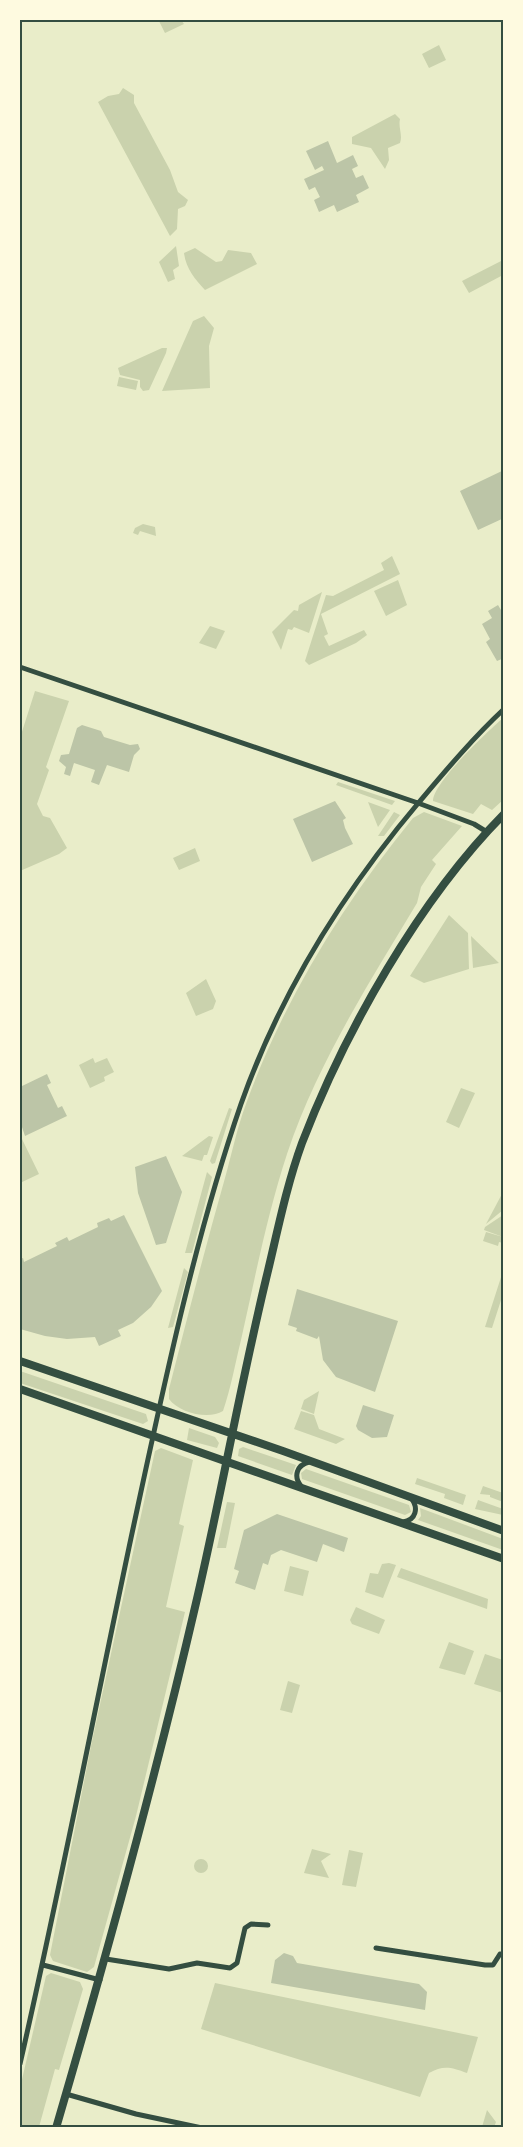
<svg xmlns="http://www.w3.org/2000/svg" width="523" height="2147" viewBox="0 0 523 2147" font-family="'PT Sans',sans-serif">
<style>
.green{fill:#cad2ad}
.building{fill:#bcc5a7}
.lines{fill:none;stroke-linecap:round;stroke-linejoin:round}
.minor{stroke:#344e41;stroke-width:5}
.secondary{stroke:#344e41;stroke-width:8}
.neatline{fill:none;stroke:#344e41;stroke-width:2}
</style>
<rect width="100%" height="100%" fill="#e9edc9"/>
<path class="green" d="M163,20H181L184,24L165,33L159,21Z
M439,45L446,60L429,68L422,54Z
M123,88L134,95V103L170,170L178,192L188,200L185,206L178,209L177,229L170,236L98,102L108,96L119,94Z
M395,114L400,119C398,128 403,135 400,143L388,148L389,160L385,169L371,148L352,144V137Z
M176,246L179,266L173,270L175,279L168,282L159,262Z
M195,248L216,262L222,261L228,250L251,253L257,264L205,290C195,279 186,269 184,253Z
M503,260V275L469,293L462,281Z
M204,316L214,328L209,346L210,388L162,391L193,321Z
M162,348H167L166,353L149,390L143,391L140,387V380L120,375L118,368Z
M119,377L138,381L136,390L117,386Z
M143,524L155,527L156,536L140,531L138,535L133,533L135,528Z
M392,556L400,574L321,614L328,634L324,636L329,646L364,630L367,635L356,643L309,665L305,661L326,595L333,596L384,570L381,563Z
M398,580L407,605L386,616L374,591Z
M322,592L309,633L294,627L292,630L288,629L281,650L272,632L294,610L298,611L299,605Z
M210,626L225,631L216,649L199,643Z
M35,691L69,701L46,767L49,770L37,804L43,816L50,818L67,848L59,854L20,871V738Z
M503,718V800L492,810L481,804L473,814L433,801C433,783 486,733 503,718Z
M338,782L395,801L392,805L336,785Z
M368,802L390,810L378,827Z
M394,812L400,815L384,836H378Z
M424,812L462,826L432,860L436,864L421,887L417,903C369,983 317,1064 287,1154C267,1215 255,1278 241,1340C235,1364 231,1388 223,1411C209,1420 179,1413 169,1399V1389C187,1319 205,1248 225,1178C232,1153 237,1128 246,1104C284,999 343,904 413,818Z
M195,848L200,861L179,870L173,858Z
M449,915L468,933L469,969L424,983L410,976Z
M471,936L499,963L473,968Z
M206,979L216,1001L213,1009L196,1016L186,993Z
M93,1058L95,1063L107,1058L114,1072L104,1077L105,1081L90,1088L79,1065Z
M461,1088L475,1093L459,1128L446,1122Z
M229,1108L232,1109L215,1163L212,1164L210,1161Z
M209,1136L213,1137L207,1155H204L202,1161L182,1156Z
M22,1139L39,1174L20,1183V1141Z
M207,1172L212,1177L192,1253H185Z
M503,1192V1210L486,1224Z
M503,1215V1237L484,1230L485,1227Z
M486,1232L503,1237V1243L499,1242L498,1246L483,1241Z
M184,1268L188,1272L173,1327L168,1328Z
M503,1271V1294L492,1328L485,1327Z
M20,1371L146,1414L148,1421L143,1424L20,1383Z
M319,1391L314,1414L301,1409L304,1400Z
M301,1411L314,1415L319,1429L345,1439L336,1444L294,1429Z
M189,1428L215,1437L219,1443L217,1448L187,1440Z
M243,1447L296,1465L292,1475L238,1456L239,1449Z
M161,1448L193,1460L179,1524L184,1526L166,1607L185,1612L136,1816L94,1967L87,1972L53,1961L50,1955L91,1746L155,1451Z
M306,1469L409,1505L411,1512L405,1515L302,1479L301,1473Z
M417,1478L466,1495L463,1505L444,1498L445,1494L415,1484Z
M483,1486L503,1493V1502L490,1497V1495L480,1494Z
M478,1500L503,1509V1515L475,1509Z
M227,1502L235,1503L226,1548H217Z
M420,1508L503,1539V1550L418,1520L421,1516Z
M389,1563L396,1565L383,1598L365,1592L370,1573L378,1574L382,1564Z
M290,1566L309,1571L303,1596L284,1591Z
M401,1568L488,1599L487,1609L397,1577Z
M356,1607L385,1620L379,1634L352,1624L350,1620Z
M449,1642L474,1651L465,1675L439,1668Z
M485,1654L503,1660V1693L474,1684Z
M288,1681L300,1685L292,1713L280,1710Z
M312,1849L331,1854L321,1861L329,1878L304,1873Z
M349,1850L363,1853L356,1887L342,1885Z
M194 1866a7 7 0 1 1 14 0a7 7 0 1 1-14 0Z
M51,1973L80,1982L83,1989L59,2070L55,2069L39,2127H20V2088L46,1976Z
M215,1983L478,2037L467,2073C451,2067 443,2065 429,2073L420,2097L201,2029Z
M487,2110L496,2122L494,2127H482Z"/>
<path class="building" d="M328,141L337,163L353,155L358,166L352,169L356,178L363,175L369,188L356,195L359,202L337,212L334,205L319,212L314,200L320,197L315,187L309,190L304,179L324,170L322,166L315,170L306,151Z
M504,470V518L478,530L460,491Z
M498,605L504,615V658L497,661L486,642L490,639L482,624L492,618L488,611Z
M82,725L101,731L104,737L130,745L138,744L140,749L134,755L129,772L107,765L99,785L91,782L95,770L74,763L70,776L64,774L66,767L59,761L61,755L69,754L77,728Z
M335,801L346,818L343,820L345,828L353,844L312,862L293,819Z
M47,1074L51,1083L47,1085L58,1108L62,1106L67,1116L25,1136L20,1121V1087Z
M166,1156L182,1192L166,1243L156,1245L138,1193L135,1167Z
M124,1215L162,1291L151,1307L133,1323L118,1330L121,1336L99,1346L95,1337L67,1339L45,1336L20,1329V1259L23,1258L24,1262L57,1246L55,1243L67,1237L69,1241L98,1227L97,1223L109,1218L111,1221Z
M297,1289L398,1321L375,1392L336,1377L323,1360L319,1336L317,1339L296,1331L297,1328L288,1325Z
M363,1405L394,1415L387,1437L372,1438L358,1430L356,1426Z
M277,1514L348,1538L344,1552L323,1544L317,1562L281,1550L271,1555L268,1565L263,1563L255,1590L235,1583L239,1571L234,1569L244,1530Z
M284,1953L293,1956L297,1963L419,1984L427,1992L425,2010L271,1983L275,1960Z"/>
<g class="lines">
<path class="minor" d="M20,667L418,803L474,824L487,832
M301,1486C293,1476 297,1465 309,1462
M403,1522C416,1520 419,1508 411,1498
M376,1948L485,1965H493L500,1954L504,1955
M106,1959L169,1969L197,1963L230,1968L237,1963L245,1928L251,1924L268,1925
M43,1965L100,1980
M20,2064C60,1889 94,1713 131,1538C162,1394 193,1243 241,1104C281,991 343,892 420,801C447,769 473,738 504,709
M66,2094L136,2114L202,2128"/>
<path class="secondary" d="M20,1361L283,1451L504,1531
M20,1389L504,1559
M56,2128C107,1954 155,1780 196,1603C221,1496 240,1387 266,1279C277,1234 286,1187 302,1143C345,1031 419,900 504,814"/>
</g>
<rect width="523" height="2147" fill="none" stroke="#fefae0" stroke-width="42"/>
<rect x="21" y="21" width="481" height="2105" class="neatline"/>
</svg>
